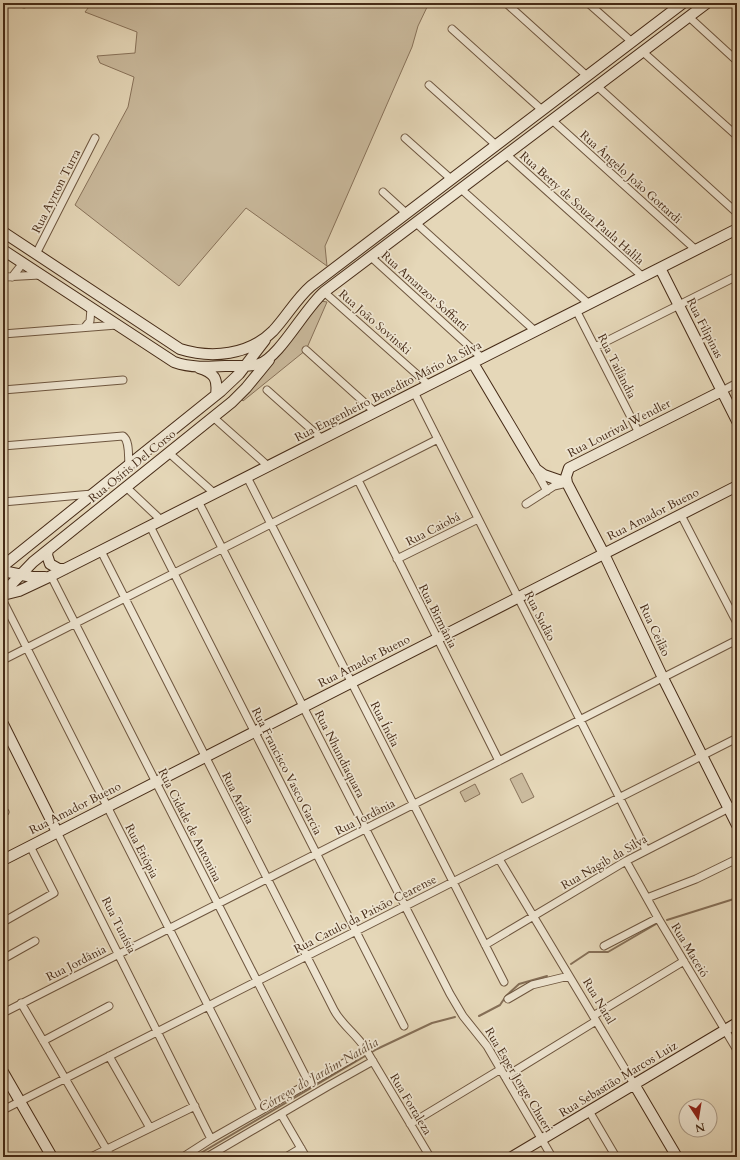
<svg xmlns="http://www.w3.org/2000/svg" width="740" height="1160" viewBox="0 0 740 1160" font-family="Cardo,serif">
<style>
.green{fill:#caba9d;stroke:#88725a}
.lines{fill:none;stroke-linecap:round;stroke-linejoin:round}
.stream{stroke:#856f57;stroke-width:2}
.street-casing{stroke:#6e563f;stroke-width:9}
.secondary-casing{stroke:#462b17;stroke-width:12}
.street{stroke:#eee5d1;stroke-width:7}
.secondary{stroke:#eee5d1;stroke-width:10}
.labels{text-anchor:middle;stroke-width:3.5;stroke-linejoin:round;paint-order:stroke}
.street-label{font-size:12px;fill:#462b17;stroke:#eee5d1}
.water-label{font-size:13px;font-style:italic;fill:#604832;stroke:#eee5d1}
</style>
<rect width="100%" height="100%" fill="#e5d7b8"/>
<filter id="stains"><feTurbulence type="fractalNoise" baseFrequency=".005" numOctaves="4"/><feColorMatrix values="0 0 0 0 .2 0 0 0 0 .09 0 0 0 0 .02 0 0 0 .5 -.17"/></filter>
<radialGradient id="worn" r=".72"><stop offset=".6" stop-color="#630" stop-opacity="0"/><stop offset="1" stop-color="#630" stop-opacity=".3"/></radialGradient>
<path class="green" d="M92,3H429L418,26L412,47L325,246L327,266L246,208L179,286L75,205L128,107L134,77L100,63L97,56L135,53L137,32L85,12Z
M321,301L327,302L306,350L243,401L241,399Z
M522,773L534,797L522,803L510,779Z
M475,784L480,794L465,802L460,792Z"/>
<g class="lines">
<path class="stream" d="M667,920L737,898
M571,964L589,952H608L656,924
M479,1016L500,1005L506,996L519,984L547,976
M194,1157L377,1049L432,1023L455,1017"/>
<g class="street-casing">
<path id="street" d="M20,3L24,4
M506,3L587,76
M588,3L632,42
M689,17L737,61
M452,29L542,110
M643,52L737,136
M429,85L496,145
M597,86L737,213
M552,120L696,250
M405,138L451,179
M507,155L643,277
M461,189L589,304
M383,192L406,213
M416,223L535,331
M36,254L95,138
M371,257L482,358
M3,277L40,275
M12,277L23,263
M324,292L429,385
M576,310L639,433
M85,327L90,321L91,308
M3,334L117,325
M595,347L737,276
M306,350L375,412
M3,390L123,380
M267,390L322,439
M722,391L737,383
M414,392L646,850
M213,417L268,466
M3,446L123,436C130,441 128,456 129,465
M169,453L214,493
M536,471L547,491
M247,477L504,982
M358,480L499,761
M126,487L161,520
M198,501L450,994L463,1016L487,1046L552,1157
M3,502L92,494
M526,504L554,486L567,483
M681,515L737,623
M150,526L404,1026
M101,551L334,1010C342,1025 356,1034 365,1048L430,1157
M397,559L478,519
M51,576L309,1083
M3,601L261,1110
M3,660L438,439
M3,813L5,812
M57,832L211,1139
M499,859L634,1084
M626,861L658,918L737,1050
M647,898L696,879L737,859
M3,922L54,893L30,846
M485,945L626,861L737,804
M604,946L658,918
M3,959L35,941
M508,999L532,985L569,976
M21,1003L111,1157
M3,1013L737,640
M593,1016L684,961
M43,1041L109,1006
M109,1056L150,1128
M505,1077L596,1021
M3,1110L737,738
M589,1111L616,1157
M281,1114L306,1157
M410,1124L501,1069
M3,1153L5,1157
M91,1157L195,1106
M183,1157L211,1139L353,1058
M207,1157L330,1085L373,1061
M286,1157L301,1148"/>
</g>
<g class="secondary-casing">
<path id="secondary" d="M3,232L180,349C212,359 249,355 273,331C287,316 296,299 311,286L683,3
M3,250L174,362C191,368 208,367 225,366C236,366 249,367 259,364C279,358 305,308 324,292L707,3
M660,268L737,421
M473,363L536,469L544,475L567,483
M199,368C215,373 218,379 216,395
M722,391L569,468L566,477L567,483L604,554L663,678L737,825
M48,550L47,555L50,564L59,569H65
M3,566L221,391L239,374L265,340
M3,571L32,577H45
M3,593L33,562L232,402L246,388L269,360
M3,595L19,591L51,576L737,229
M3,724L57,832
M3,860L737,486
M3,1072L52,1157
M634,1084L677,1157
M512,1157L737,1023"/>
</g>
<use href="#street" class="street"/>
<use href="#secondary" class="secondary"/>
</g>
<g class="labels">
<g class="street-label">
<text transform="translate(631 177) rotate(42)" y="4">Rua Ângelo João Gottardi</text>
<text transform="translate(56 191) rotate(-63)" y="4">Rua Ayrton Turra</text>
<text transform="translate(582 208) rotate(42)" y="4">Rua Betty de Souza Paula Halila</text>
<text transform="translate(425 291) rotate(42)" y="4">Rua Amanzor Soffiatti</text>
<text transform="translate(375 322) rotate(41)" y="4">Rua João Sovinski</text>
<text transform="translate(705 328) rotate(63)" y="4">Rua Filipinas</text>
<text transform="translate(617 366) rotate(63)" y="4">Rua Tailândia</text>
<text transform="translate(388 391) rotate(-27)" y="4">Rua Engenheiro Benedito Mário da Silva</text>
<text transform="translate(619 428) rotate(-27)" y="4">Rua Lourival Wendler</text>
<text transform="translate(132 466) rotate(-39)" y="4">Rua Osíris Del Corso</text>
<text transform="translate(653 514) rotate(-27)" y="4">Rua Amador Bueno</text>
<text transform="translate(433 529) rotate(-27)" y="4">Rua Caiobá</text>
<text transform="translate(438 616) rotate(63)" y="4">Rua Birmânia</text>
<text transform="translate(540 616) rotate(63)" y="4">Rua Sudão</text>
<text transform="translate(655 630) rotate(65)" y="4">Rua Ceilão</text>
<text transform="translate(364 661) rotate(-27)" y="4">Rua Amador Bueno</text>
<text transform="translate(385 724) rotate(63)" y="4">Rua Índia</text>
<text transform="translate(340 754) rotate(63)" y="4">Rua Nhundiaquara</text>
<text transform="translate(287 771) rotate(63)" y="4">Rua Francisco Vasco Garcia</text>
<text transform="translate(238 798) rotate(63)" y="4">Rua Arábia</text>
<text transform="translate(75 808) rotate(-27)" y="4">Rua Amador Bueno</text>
<text transform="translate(365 817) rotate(-27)" y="4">Rua Jordânia</text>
<text transform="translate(190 825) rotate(63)" y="4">Rua Cidade de Antonina</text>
<text transform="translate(142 851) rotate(63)" y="4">Rua Etiópia</text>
<text transform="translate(604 862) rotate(-30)" y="4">Rua Nagib da Silva</text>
<text transform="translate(365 914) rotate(-27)" y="4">Rua Catulo da Paixão Cearense</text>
<text transform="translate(119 925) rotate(63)" y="4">Rua Tunísia</text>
<text transform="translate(690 950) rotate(59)" y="4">Rua Maceió</text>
<text transform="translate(76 963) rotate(-27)" y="4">Rua Jordânia</text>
<text transform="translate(599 1001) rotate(59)" y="4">Rua Natal</text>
<text transform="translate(618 1079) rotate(-31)" y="4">Rua Sebastião Marcos Luiz</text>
<text transform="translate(519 1080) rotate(59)" y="4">Rua Esper Jorge Chueri</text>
<text transform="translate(411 1104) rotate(59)" y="4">Rua Fortaleza</text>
</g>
<g class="water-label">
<text transform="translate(318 1074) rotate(-30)" y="5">Córrego do Jardim Natália</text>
</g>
</g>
<rect width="740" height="1160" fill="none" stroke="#e5d7b8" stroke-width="16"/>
<rect x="4" y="4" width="732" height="1152" fill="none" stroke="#462b17" stroke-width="2"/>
<rect x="8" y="8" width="724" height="1144" fill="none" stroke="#462b17"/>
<g transform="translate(698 1118) rotate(168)"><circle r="19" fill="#eee5d1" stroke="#ab9b87"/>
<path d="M0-3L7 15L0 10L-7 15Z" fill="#8f2418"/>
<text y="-6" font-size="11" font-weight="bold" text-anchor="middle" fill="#462b17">N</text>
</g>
<rect width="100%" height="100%" filter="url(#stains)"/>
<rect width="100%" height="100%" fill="url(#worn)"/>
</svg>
